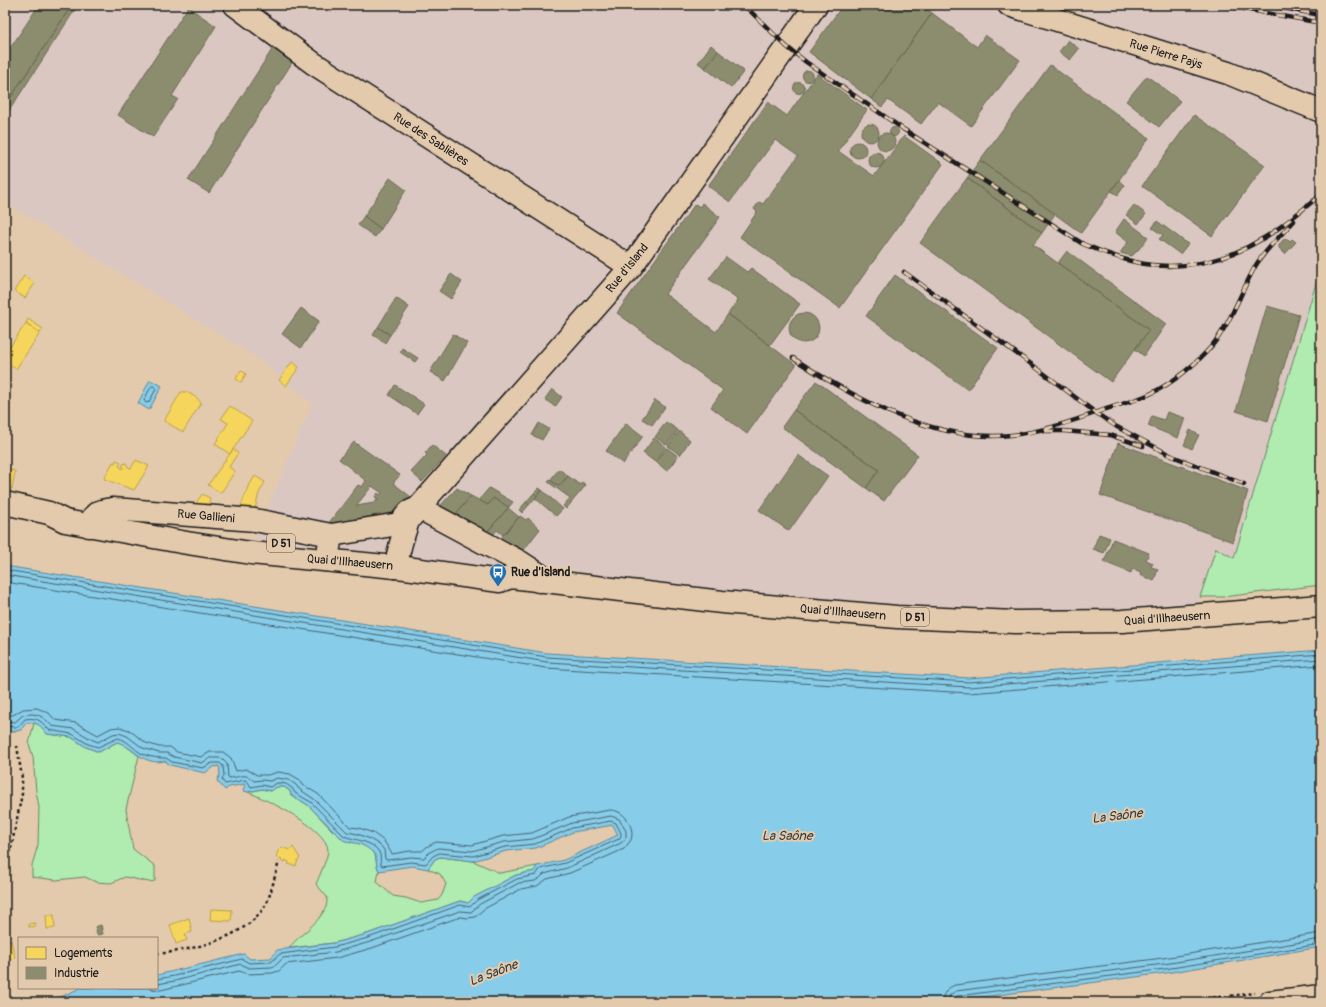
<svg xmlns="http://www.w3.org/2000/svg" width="1326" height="1007" viewBox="0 0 1326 1007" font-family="Pangolin,sans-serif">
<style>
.built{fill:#dbc7c1}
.green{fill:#b0ebaf;stroke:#668466}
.water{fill:#87cce8;stroke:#5c8696}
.homes{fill:#f6d55c;stroke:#b59e49}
.industry{fill:#8c8c6e;stroke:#6a6a55;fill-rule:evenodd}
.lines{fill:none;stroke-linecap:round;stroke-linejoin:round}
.shore{stroke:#47626e;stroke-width:1}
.minor-casing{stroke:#1c1c1c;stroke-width:25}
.major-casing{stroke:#1c1c1c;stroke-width:25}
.path{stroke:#1c1c1c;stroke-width:2.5;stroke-dasharray:3 3;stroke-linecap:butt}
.minor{stroke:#e4caac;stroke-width:22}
.major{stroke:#e4caac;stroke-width:22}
.rail-casing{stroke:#1c1c1c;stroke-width:4.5}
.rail{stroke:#e4caac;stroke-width:3;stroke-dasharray:9;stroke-linecap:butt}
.labels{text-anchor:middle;stroke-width:4;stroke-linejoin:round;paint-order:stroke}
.shield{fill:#e4caac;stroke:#585047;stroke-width:1}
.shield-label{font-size:11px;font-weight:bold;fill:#1c1c1c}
.street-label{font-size:12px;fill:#1c1c1c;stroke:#e4caac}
.poi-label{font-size:12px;font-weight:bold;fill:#1c1c1c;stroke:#e4caac;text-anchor:start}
.water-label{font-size:13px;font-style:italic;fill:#313f45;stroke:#e4caac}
</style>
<rect width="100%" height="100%" fill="#e4caac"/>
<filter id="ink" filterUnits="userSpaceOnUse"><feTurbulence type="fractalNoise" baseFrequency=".025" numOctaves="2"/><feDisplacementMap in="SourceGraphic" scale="8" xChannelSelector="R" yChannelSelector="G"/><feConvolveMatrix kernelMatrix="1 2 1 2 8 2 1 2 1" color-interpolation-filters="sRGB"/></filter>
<g filter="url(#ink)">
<path class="built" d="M5,5H989L1219,75L1321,121V271L1320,270L1234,558L1216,549L1196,611L1103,618L843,608L254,539L312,403L253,355L5,202Z
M1058,5H1321V100L1238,66Z"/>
<path class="green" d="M1320,270L1321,271V585L1223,597H1200L1216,548L1234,558Z
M34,723L40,725L47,734L71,737L86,747L99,752L117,742L122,743L139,756L126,809L128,822L133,849L155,866V881L149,882L125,877L111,883L96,882L85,877L56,880L32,877V865L38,845L39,807L36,791L33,757L29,744Z
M277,787H284L290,791L291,795L308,805L333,831L350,843L355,842L367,847L375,854L377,866L379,871L377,882L393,896L406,898L421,903L438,900L442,895L446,884L440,874L428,869L435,859L440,857L473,861L500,873L537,866L535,871L516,875L475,897L468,903L460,901L367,934L334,943L289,948C300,934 317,925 325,909C327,906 327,901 327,897L316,884C319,877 328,857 328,850C327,828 267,800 248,792L262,789L271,791Z"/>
<path class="water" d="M150,380L162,386L149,410L138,403Z
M5,566L547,653L969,678L1321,650V947L1166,973L944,1002H24L28,1001H41L63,996L80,988H157V975L244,954L250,959L271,958L277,950L334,943L367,934L460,901L468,903L474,897L516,875L534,871L537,866L564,860L618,835L613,825L573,832L536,848L506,851L473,861L440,857L435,859L428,869L412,866L379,871L377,866L375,854C369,849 363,844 355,843C351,842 347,842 343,840L308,805L291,795L290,791L284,787H277L271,791L262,789L248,792L243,791L245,784L229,787L225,790L217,781L220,774L219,766L213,767L205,773L170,765L165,761C142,766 134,747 117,742L99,752L86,747L71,737L47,734C40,725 38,722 26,723L21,730L13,732L5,729Z"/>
<path class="homes" d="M24,276L35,283L25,298L14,291Z
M28,319L43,329L40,333L26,323Z
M26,323L40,333L16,369L5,362V354Z
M292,362L299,367L286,386L279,380Z
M241,370L246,374L241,382L236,379Z
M181,392H187L197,398L201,403L183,432L164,421Z
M230,406L252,421L230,454L215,444L228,423L221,419Z
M233,449L238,453L229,467L235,471L221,493L208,485Z
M116,460L121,462L119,466L123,469V464L126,463L128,467L131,468L136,460L149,466L134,490L104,479L113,462L115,463Z
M5,469L15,471L12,489L5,488Z
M255,476L265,482L259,493L255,509H240L249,484H250Z
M202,494L210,498L208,509L193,508Z
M282,847L289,850L293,847L300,858L298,860L296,866L288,864L289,862L285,860V862L281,861L282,859L276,857L278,851Z
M211,909L232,910L231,921L210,920Z
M46,915H54L55,928L47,929Z
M189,918L192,932L185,934L187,940L176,944L170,925Z
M35,923L36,926L29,927V924Z
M11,940L15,958L5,960V942Z"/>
<path class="industry" d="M39,5H72L5,106V56Z
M72,5H78L5,117V106Z
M843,5H922L932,13L871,99L809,52Z
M188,7L216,26L172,96L178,99L153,137L118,115Z
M932,13L977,47L985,35L1020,60L971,126L938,102L921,124L888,100L882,107L871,99Z
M271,40L295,58L209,193L188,180L273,48L265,42Z
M1068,40L1079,49L1070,60L1059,52Z
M711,45L718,51L705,68L698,63Z
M718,51L744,71L731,88L705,68Z
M1050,65L1149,138L1081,233L980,160Z
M802.5 76a5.5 5.5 0 1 1 11 0a5.5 5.5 0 1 1-11 0Z
M817,74L867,110L838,151L874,176L904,136L943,164L840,308L740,237L757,212L754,209L759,202L763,204L798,156L775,140L730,202L708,186L768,102L787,116Z
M1147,76L1180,101L1159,127L1126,101Z
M793.5 88a5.5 5.5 0 1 1 11 0a5.5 5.5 0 1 1-11 0Z
M1194,115L1265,165L1212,236L1142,186Z
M861 133a9 9 0 1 1 18 0a9 9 0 1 1-18 0Z
M889.5 132a4.5 4.5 0 1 1 9 0a4.5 4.5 0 1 1-9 0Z
M877 142a9 9 0 1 1 18 0a9 9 0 1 1-18 0Z
M850 150a8 8 0 1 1 16 0a8 8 0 1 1-16 0Z
M868 160a8 8 0 1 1 16 0a8 8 0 1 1-16 0Z
M980,160L1055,214L1042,233L967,178Z
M390,178L406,190L381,229L364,216Z
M967,178L1042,233L1033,245L1149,330L1111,382L920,243Z
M1119,180L1125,185L1118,195L1111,191Z
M702,203L720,217L665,294L716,332L728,314L796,365L747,434L711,407L723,390L617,313L695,204L700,207Z
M1134,205L1146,214L1138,224L1126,215Z
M364,216L381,229L375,237L358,225Z
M1124,219L1148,237L1139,249L1132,256L1120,253L1128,242L1115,232Z
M1157,221L1188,244L1180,254L1159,239L1163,235L1152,228Z
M1288,239L1290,241L1292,239L1296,242L1285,254L1279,248V245L1283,240Z
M1067,251L1166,324L1144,356L1135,349L1149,330L1058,263Z
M726,257L747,272L751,268L800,304L770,345L728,314L738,300L709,279Z
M451,274L462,282L451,299L439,291Z
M895,275L998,348L968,390L866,316Z
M396,298L409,307L390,335L378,327Z
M1267,306L1299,315L1268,421L1236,411Z
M301,308L319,321L301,348L282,334Z
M789 328a15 15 0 1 1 30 0a15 15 0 1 1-30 0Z
M378,327L390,335L385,343L373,335Z
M453,334L467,343L445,381L430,372Z
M402,348L418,358L415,362L400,352Z
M816,381L918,455L884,501L866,488L879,470L794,410Z
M395,385L424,404L417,414L389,395Z
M552,389L562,397L555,407L545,399Z
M655,400L665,407L652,425L642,419Z
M794,410L879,470L866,488L782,427Z
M1167,412L1185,418L1178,438L1148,426L1152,416L1164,420Z
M666,422L678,430L667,445L655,437Z
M539,423L549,429L542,440L532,435Z
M626,423L643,436L623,464L606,451Z
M1190,430L1199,435L1192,449L1184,445Z
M679,431L690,440L680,455L668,446Z
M654,438L666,447L655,462L643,453Z
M354,442L400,475L393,483L415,500L400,517L338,527L328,524L358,485L362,487L366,481L339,459ZM372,486L382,493L380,495L378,493L375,497L378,499L374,503L356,506Z
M1118,443L1248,491L1233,542L1100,495Z
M432,445L446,456L422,482L411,472L427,455L425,453Z
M667,448L678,456L667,471L656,462Z
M798,455L828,476L789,531L759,510Z
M559,469L568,476L559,486L550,480Z
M568,476L580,485L582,482L586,485L566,509L563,506L570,498L548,482L550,480L559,486Z
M457,488L471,496L454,516L439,507Z
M489,488L513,502L509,507L493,498L488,505L479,500Z
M539,488L542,490L537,496L534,493Z
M542,490L563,509L556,516L535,498Z
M534,493L537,496L529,505L526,502Z
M471,496L488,505L493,498L509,507L487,532L473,524L471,526L454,516Z
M526,502L529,505L522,513L519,510Z
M508,508L519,517L503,535L497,530L493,535L487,532Z
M520,516L526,520L528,518L540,529L523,551L500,539Z
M1099,534L1110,538L1104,553L1093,549Z
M1113,539L1149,553L1146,560L1153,563L1151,567L1158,569L1154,581L1140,575L1141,572L1132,569L1131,573L1104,562Z
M101,925L103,934L97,935L95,927Z"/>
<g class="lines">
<path class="shore" d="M153,386L155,387L156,389L149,402L146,403L144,400L151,387Z
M5,570L547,657L969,682L1321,654
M5,575L547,662L969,687L1321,659
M5,582L546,668L969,693L1321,665
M5,715H13L23,709L37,708L49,713L55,720L76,723L98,735L111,728L119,727L129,730L146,743L159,747H170L177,752L201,757L210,752H223L231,758L236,771L246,769L257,775H268L278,772L290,774L300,780L303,785L318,794L350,827L359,828L373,833L384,841L392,854L410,851H422L428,846L436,842L472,845L503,836L532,833L569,817L610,810C625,810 635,827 631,840L624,849L570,873L547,879L537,886L521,889L484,909L475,917L468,918L460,917L372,948L337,958L286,964L279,971L272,973L248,974L239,971L161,990H156L150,988
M5,721L15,722L23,715C37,712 43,716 52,726L74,729L91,739L98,742L113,734L119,733L127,736L143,748L159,753H167L174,757L202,763L210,758H221L227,764L228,777L230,778C242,777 244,772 254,781L262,780L270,781L277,778L289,780L296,785L299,789L314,799L347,832L358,834L370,839L381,846L384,850L385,859L387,860L411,857L424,858L430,852L438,848L472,851L504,842L533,839L572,823L611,816L619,819L626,831V838L621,843L567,868L544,874L540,878L535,881L519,883L480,904L471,912L460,911L370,942L336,952L283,958L276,965L272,967L249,968L241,964L175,981L157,984
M5,726L14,727H18L25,719C38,717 41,721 49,730L72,734L88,744L98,747L118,738C127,740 132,747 139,752C147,757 157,758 166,758L172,762L203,768L212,763H220L223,766L224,775L222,780L225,784L245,780L248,782L251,787L262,785L270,787L277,783L286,784L292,788L295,793L311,802L344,836C354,840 373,841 379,852C381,855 380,861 381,865L382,866L411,862L426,864L433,856L439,853L473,856L505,847L535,844L572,828L611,821L616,823L621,833V836L619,839L565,863L540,869L536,875L517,879L477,900L470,907L460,905L368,938L335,947L280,954L271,962L249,963L242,959L174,976L157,979
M942,1002C943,993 947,988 955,985L1163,958L1321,933
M948,1002L950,995L956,991L1164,964L1321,939
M953,1002L954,998L957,996L1165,969L1321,944"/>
<g class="minor-casing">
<path id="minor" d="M235,5L313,63L631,267
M1009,5L1228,73L1321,111
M89,526C95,511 98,511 113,509L255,520L331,535L327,560
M331,535L399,524L409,512L418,508L425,511L520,562L540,575L539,581
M395,567L401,543L408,521L418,508L631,267L816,5"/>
</g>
<g class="major-casing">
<path id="major" d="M5,503L49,513L65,521L187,543L251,553L406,568L500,581L511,577L722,602L897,617L1015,622L1122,621L1321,606
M1270,1002L1321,996"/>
</g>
<path class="path" d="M5,878L22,794V778L17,746
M121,937L122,938
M157,954C192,950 246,938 265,906C271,896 275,874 279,862
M1177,1002L1255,993"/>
<use href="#minor" class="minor"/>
<use href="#major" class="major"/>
<g class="rail-casing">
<path id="rail" d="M744,5L787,47L806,62L903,129L1083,244C1100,251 1117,258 1135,262C1178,272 1225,262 1262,239C1283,227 1301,210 1321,195
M1222,5L1321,23
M1265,5L1321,15
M904,272L1038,369L1096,413L1117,427L1172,456
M793,358C855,399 934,443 1011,435C1042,432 1077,420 1106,409C1121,404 1138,400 1152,393C1172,383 1195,365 1210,348C1231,324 1240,293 1256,265C1266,249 1281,235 1294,221
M1045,431H1064L1110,435L1143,446
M1167,454L1244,484"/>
</g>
<use href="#rail" class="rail"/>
</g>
</g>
<defs>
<g id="bus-pin" transform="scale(0.9)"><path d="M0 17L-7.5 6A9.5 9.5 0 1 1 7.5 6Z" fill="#1f6fb2" stroke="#e4caac"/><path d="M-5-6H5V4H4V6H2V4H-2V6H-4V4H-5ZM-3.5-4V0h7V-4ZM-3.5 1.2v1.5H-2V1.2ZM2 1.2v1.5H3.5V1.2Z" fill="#fff"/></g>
</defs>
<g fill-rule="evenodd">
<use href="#bus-pin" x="498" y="572"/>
</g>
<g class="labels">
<g class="shield">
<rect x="267" y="534" width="28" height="18" rx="3"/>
<rect x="901" y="608" width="28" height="18" rx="3"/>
</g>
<g class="shield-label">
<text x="281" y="547">D 51</text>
<text x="915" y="621">D 51</text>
</g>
<g class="street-label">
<text transform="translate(1166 54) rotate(17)" y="4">Rue Pierre Paÿs</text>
<text transform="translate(431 139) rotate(33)" y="4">Rue des Sablières</text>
<text transform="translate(627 268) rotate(-51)" y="4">Rue d'Island</text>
<text transform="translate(206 516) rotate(5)" y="4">Rue Gallieni</text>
<text transform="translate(350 562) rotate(5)" y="4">Quai d'Illhaeusern</text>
<text transform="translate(843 612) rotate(5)" y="4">Quai d'Illhaeusern</text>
<text transform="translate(1167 618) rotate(-4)" y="4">Quai d'Illhaeusern</text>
</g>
<g class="poi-label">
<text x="511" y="576">Rue d'Island</text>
</g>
<g class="water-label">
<text transform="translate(1117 815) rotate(-7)" y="5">La Saône</text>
<text x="787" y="840">La Saône</text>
<text transform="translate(493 972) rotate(-21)" y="5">La Saône</text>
</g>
</g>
<rect width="1326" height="1007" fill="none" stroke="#e4caac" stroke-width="20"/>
<rect x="10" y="10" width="1306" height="987" fill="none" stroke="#1c1c1c" stroke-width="1.5" filter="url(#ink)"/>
<rect x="18" y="937" width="140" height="52" fill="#e4caac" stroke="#948472"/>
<rect x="26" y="947" width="20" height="12" fill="#f6d55c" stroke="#948472"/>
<text x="54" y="957" font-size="12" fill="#1c1c1c">Logements</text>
<rect x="26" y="967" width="20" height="12" fill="#8c8c6e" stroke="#948472"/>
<text x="54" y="977" font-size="12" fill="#1c1c1c">Industrie</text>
</svg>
